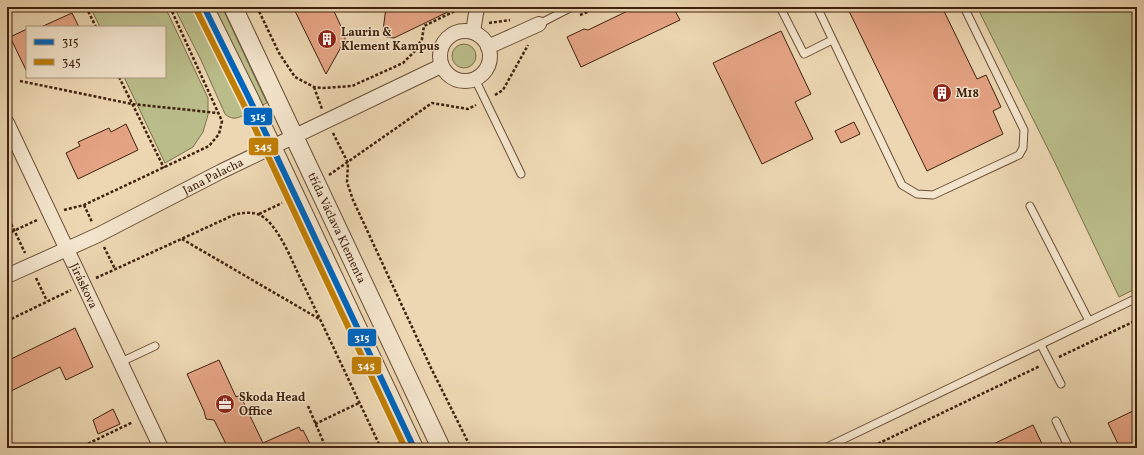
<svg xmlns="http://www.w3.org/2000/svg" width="1144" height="455" viewBox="0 0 1144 455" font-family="Vollkorn,serif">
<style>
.green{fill:#babd8a;stroke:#7c6f4c}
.building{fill:#e5a484;stroke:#3f210d}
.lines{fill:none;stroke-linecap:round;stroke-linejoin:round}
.service-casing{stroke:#6a4e36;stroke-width:9}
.minor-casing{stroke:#6a4e36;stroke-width:16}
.tertiary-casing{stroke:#6a4e36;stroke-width:20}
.path{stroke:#3f210d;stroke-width:2.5;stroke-dasharray:3 2;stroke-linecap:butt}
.service{stroke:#f3e5cd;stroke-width:7}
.minor{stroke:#f3e5cd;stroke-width:14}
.tertiary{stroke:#f3e5cd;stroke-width:18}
.bus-1-casing{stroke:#f3e5cd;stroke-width:9}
.bus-2-casing{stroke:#f3e5cd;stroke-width:9}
.bus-1{stroke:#0065bd;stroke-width:6}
.bus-2{stroke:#c07e04;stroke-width:6}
.labels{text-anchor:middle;stroke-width:3;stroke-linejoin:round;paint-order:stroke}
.poi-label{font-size:12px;font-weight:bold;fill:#3f210d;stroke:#f3e5cd;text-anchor:start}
.street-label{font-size:12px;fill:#3f210d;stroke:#f3e5cd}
.line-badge{stroke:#f3e5cd;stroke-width:1.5}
.badge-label{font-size:11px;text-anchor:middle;font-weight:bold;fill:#fff}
</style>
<rect width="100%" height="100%" fill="#ecd7b2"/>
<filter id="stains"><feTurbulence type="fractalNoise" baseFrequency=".005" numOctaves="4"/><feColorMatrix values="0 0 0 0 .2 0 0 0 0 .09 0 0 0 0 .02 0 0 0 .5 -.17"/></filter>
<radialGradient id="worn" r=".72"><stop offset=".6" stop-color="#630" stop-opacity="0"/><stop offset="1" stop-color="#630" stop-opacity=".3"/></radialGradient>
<path class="green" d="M90,7H165L208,98V115L203,132L193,147L165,163L124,77H165V27H100Z
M174,7H195L246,114C238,118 233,121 225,114L201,60Z
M213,7H222L267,103L260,106Z
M977,7H1137V288L1119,297L1056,165Z
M452 56a12 12 0 1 1 24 0a12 12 0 1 1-24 0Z"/>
<path class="building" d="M293,7H332L345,35V40L326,74Z
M386,7H458L394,38L386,37L383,31Z
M636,7H673L680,20L581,67L567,37L584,29L588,30Z
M847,7H942L977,79L986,75L1001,107L993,111L1003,134L927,171Z
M72,13L79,27H41Z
M27,29V72L10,37Z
M781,31L811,94L795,102L813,139L762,164L713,63Z
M854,122L860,134L841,143L835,131Z
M126,124L138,150L78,179L66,153L80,146L78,142L109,128L111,132Z
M75,328L93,367L66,380L60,367L7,393V361Z
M219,360L236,397L240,395L263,443L299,427L301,431L303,430L312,448H228L214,420L206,419L204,411L187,374Z
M113,409L120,424L98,434L93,420Z
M1137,409V448H1120L1108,423Z
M1033,425L1044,448H985Z"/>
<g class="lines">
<g class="service-casing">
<path id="service" d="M780,7L804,54L832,40
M817,7L902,185L917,194L933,195L1019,155L1023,148L1024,130L964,7
M539,24L572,7
M475,79L521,174
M1030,206L1089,321
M1041,345L1061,384
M121,362L155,346
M1056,421L1069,448
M825,448L1137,298"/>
</g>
<g class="minor-casing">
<g id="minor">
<circle cx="465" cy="56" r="25"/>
<path d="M473,32L477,7"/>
<path d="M488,47L539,24"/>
<path id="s1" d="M7,123L161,448"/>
<path id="s2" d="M7,276L98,235L222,171L441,66"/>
</g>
</g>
<g class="tertiary-casing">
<g id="tertiary">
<path d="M204,7L250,100L414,448"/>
<path id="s3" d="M233,7L441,448"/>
</g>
</g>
<path class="path" d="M86,7L96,27
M257,7L279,53L295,77L314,87L323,88L352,86L403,63L414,52L422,39L424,26L459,9L463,11
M580,15L600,7
M489,23L510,20
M119,77L164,168
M20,81L132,104L218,113
M314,87L322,109
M495,95L503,90L528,45
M333,133L348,163L347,182L353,200L431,368L471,448
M329,175L432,103L468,109L476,105
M84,205L92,222
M64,210L84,205L209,146L219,134L222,121L170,7
M259,214L282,203
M7,215L25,253
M7,234L37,220
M182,239L321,320
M104,247L115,269
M36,278L47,301
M96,278L236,214C249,212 259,211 269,222C284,238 294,266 304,286C330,339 355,394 381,448
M7,321L71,290
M1059,357L1137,320
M308,406L326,448
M315,424L359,403
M79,448L133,422
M869,448L1040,366"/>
<use href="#service" class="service"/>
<use href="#minor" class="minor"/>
<use href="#tertiary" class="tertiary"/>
<g class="bus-1-casing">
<path id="bus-1" d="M204,7L250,100L414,448"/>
</g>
<g class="bus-2-casing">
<path id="bus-2" d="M197,11L243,103L405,448"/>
</g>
<use href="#bus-1" class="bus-1"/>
<use href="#bus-2" class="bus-2"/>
</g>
<defs>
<g id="building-disc" transform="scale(1)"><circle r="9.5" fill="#8f2418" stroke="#f3e5cd"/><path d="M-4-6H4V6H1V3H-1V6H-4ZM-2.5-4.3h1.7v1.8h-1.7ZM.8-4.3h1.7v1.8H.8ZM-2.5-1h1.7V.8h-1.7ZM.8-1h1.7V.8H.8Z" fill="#fff"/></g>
<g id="office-disc" transform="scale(1)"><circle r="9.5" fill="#8f2418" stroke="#f3e5cd"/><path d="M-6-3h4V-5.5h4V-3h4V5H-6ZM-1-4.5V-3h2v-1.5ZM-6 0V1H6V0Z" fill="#fff"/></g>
</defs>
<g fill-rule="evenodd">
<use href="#building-disc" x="327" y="39"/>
<use href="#building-disc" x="942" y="93"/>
<use href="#office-disc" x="225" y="404"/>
</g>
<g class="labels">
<g class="poi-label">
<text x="341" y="36">Laurin &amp;<tspan x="341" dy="14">Klement Kampus</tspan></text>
<text x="956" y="97">M18</text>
<text x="239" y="401">Skoda Head<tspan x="239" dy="14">Office</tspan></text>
</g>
<g class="street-label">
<text dy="4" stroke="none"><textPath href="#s2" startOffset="229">Jana Palacha</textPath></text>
<text dy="4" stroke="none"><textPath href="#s3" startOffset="244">třída Václava Klementa</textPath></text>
<text dy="4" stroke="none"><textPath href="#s1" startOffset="180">Jiráskova</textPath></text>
</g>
</g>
<g class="line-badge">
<rect x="243" y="107" width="30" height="19" rx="4" fill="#0065bd"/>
<rect x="248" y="137" width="31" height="19" rx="4" fill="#c07e04"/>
<rect x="347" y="328" width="30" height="19" rx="4" fill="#0065bd"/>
<rect x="351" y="356" width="31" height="19" rx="4" fill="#c07e04"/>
</g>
<g class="badge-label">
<text x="258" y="120">315</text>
<text x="263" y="150">345</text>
<text x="362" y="341">315</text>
<text x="366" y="369">345</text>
</g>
<rect width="1144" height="455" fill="none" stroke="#ecd7b2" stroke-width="24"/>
<rect x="8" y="8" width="1128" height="439" fill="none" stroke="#3f210d" stroke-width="2"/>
<rect x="12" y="12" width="1120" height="431" fill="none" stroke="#3f210d"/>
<rect x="26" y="26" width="140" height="52" fill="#f3e5cd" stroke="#ab9780"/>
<rect x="34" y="39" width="20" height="6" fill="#0065bd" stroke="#ab9780"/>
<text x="62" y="46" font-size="12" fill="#3f210d">315</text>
<rect x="34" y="59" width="20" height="6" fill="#c07e04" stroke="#ab9780"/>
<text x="62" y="66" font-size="12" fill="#3f210d">345</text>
<rect width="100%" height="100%" filter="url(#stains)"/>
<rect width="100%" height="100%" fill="url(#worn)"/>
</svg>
